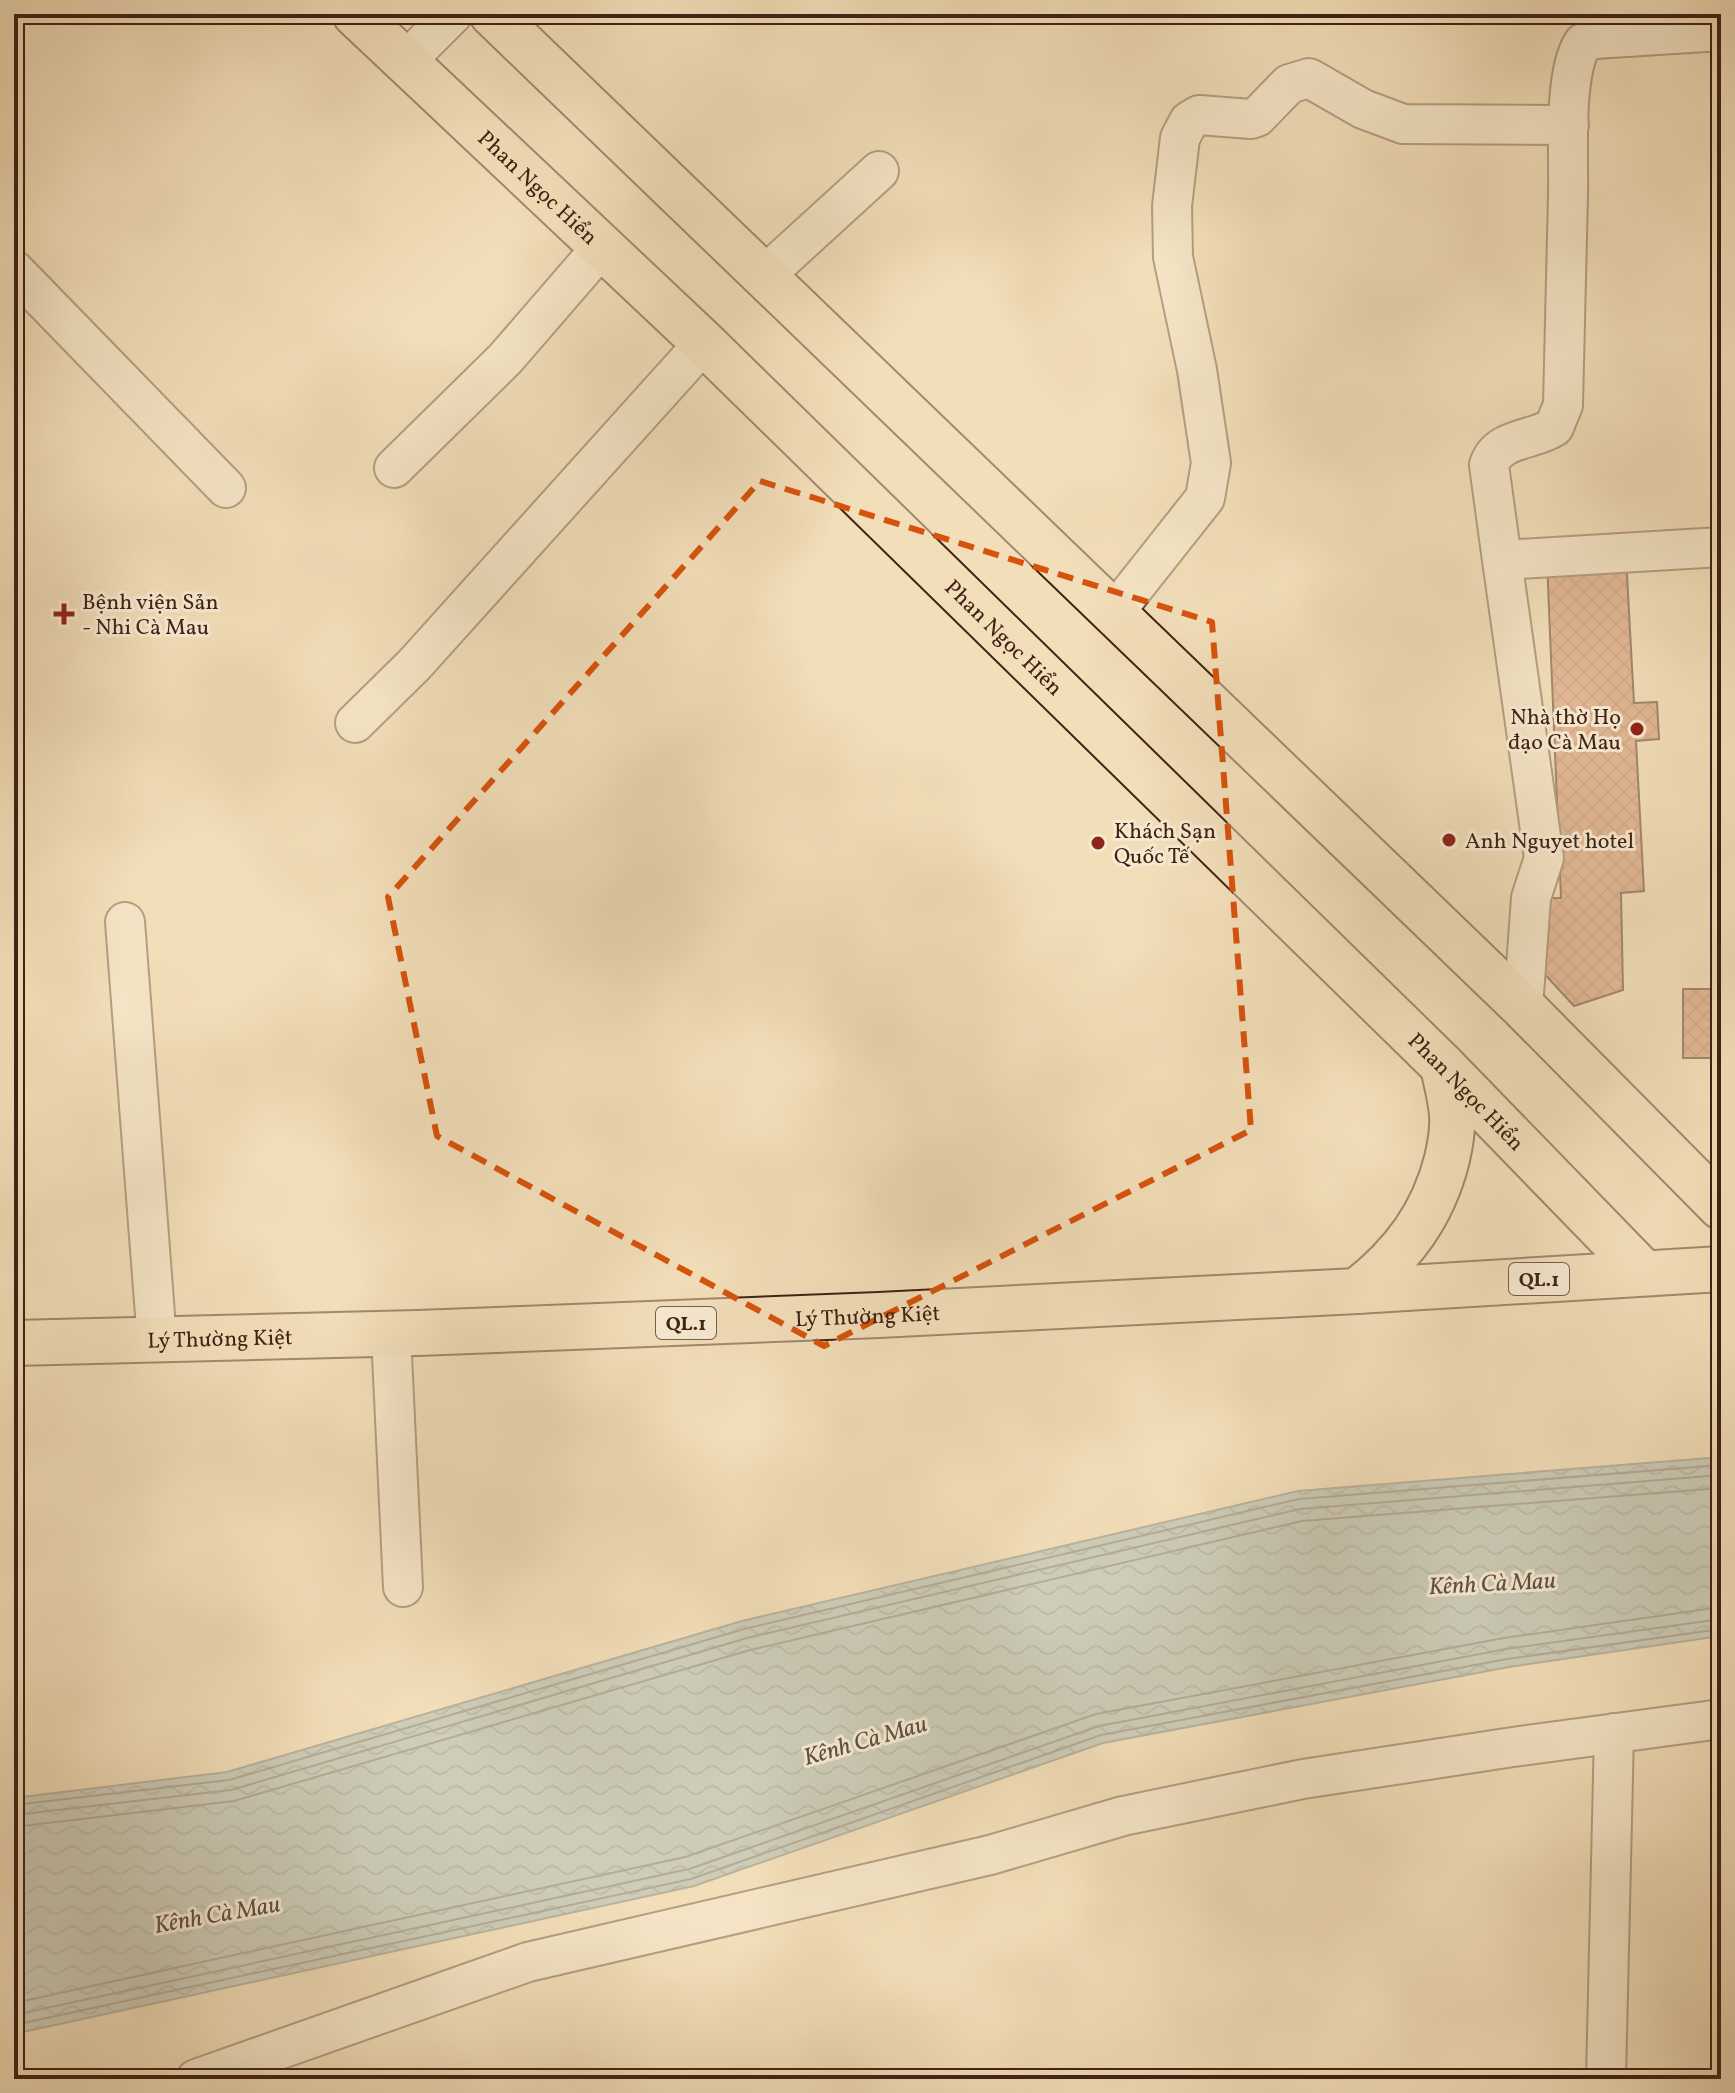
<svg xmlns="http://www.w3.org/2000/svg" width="1735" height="2093" viewBox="0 0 1735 2093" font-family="Vollkorn,serif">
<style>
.water{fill:url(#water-waves);stroke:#7a7c78;stroke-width:2}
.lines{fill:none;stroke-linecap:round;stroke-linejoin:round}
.shore{stroke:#706d67;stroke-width:2}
.building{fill:url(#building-cross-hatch);stroke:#402114;stroke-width:2}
.minor-casing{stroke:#6c503d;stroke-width:42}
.highway-casing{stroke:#402114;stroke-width:48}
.minor{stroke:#f7ead2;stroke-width:38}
.highway{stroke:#f2deb9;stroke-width:44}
.marked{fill:none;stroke:#d7530d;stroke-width:6;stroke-dasharray:16 10;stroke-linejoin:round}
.poi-dot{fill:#8f2418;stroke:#f7ead2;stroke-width:3}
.labels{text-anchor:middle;stroke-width:6;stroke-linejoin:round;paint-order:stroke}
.shield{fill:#f7ead2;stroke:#775d4d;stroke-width:2}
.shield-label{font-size:20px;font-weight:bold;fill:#402114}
.street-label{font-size:22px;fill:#402114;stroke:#f7ead2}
.poi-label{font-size:22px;fill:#402114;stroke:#f7ead2;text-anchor:start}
.water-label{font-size:24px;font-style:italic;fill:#5d4f46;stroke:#f7ead2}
</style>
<defs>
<pattern id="water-waves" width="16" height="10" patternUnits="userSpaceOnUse" patternTransform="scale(2)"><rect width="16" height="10" fill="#a0b9ba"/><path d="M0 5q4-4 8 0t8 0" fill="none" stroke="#849696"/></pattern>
<pattern id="building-cross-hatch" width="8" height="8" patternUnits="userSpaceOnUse" patternTransform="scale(2)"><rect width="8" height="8" fill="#d38a67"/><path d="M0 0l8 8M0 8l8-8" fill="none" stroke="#ad7054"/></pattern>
</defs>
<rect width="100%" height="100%" fill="#f2deb9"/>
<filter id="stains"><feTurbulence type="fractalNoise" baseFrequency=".0025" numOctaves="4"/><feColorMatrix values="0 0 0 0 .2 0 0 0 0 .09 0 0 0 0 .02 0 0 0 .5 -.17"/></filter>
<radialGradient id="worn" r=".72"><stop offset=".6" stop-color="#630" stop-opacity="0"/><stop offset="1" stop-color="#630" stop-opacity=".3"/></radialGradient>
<path class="water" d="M1721,1457V1636L1509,1667L1103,1743L694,1886L14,2034V1798L227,1772L742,1621L1298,1491Z"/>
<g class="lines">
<path class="shore" d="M14,1805L229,1780L744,1629L1299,1499L1721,1465
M14,1815L231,1790L747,1638L1300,1509L1721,1475
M14,1827L234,1801L750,1650L1302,1521L1721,1488
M14,2003L685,1857L1096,1714L1504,1638L1721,1607
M14,2015L689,1869L1099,1726L1506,1649L1721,1619
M14,2025L691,1879L1101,1735L1507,1659L1721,1629"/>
</g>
<path class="building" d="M1626,557L1634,703L1657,702L1659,739L1636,741L1644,891L1621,893L1623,990L1574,1006L1538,967L1543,898H1561L1547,561Z
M1683,989H1721V1085H1712V1058H1683Z"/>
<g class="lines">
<g class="minor-casing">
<path id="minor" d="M405,62L453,14
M14,270L226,488
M764,276L879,171
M394,468L505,359L601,248
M1502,560L1489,465C1498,437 1533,441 1554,427L1563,405C1565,335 1566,265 1568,195C1569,156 1563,73 1583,43L1595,39L1721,31
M1114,613L1205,498L1211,463L1197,370L1173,257L1172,206L1180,138L1189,121L1199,115L1251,119L1257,117L1289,84L1309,78L1363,109L1403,124L1569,125
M355,723L414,665L704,343
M125,922L157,1341
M1523,1007L1531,898L1544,858L1502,560L1721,547
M391,1334L403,1587
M196,2079L528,1962L990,1855L1123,1816L1303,1779L1513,1747L1721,1719
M1606,2079L1614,1733"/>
</g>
<g class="highway-casing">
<g id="highway">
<path id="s1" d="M355,14L704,343L1443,1066L1643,1272"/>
<path d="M492,14L1523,1007L1721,1207"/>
<path d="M1357,1291C1403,1255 1433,1215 1447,1159C1450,1146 1453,1129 1452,1115C1451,1099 1446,1082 1443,1066"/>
<path id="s2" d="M14,1343L418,1333L879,1315L1357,1291L1721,1269"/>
</g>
</g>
<use href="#minor" class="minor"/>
<use href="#highway" class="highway"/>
</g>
<path d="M0 0H1735V2093H0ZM760,481L1212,622L1251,1130L824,1346L437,1136L388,897Z" fill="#f2deb9" fill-opacity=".55" fill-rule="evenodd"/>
<path class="marked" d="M760,481L1212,622L1251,1130L824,1346L437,1136L388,897Z"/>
<g class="poi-dot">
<path d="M60 602h8v8h8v8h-8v8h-8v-8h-8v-8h8z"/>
<circle cx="1637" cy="729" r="8"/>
<circle cx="1449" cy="840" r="8"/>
<circle cx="1098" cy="843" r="8"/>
</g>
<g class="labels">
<g class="shield">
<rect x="1509" y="1263" width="60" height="32" rx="6"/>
<rect x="656" y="1307" width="60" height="32" rx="6"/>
</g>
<g class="shield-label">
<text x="1539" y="1286">QL.1</text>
<text x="686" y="1330">QL.1</text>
</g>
<g class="street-label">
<text dy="8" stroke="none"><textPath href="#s1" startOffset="252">Phan Ngọc Hiển</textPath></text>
<text dy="8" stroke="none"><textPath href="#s1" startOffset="900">Phan Ngọc Hiển</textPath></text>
<text dy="8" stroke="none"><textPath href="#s1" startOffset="1548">Phan Ngọc Hiển</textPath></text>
<text dy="8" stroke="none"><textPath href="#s2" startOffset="854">Lý Thường Kiệt</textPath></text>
<text dy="8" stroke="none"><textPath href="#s2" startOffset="206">Lý Thường Kiệt</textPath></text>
</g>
<g class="poi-label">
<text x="82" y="609">Bệnh viện Sản<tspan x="82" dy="25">- Nhi Cà Mau</tspan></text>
<text x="1621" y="724" text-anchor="end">Nhà thờ Họ<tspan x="1621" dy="25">đạo Cà Mau</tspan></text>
<text x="1114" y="838">Khách Sạn<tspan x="1114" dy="25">Quốc Tế</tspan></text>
<text x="1465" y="848">Anh Nguyet hotel</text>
</g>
<g class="water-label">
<text transform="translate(1492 1583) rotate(-3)" y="8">Kênh Cà Mau</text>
<text transform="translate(865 1740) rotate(-16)" y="8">Kênh Cà Mau</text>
<text transform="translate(217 1914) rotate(-10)" y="8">Kênh Cà Mau</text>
</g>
</g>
<rect width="1735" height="2093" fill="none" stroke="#f2deb9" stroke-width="48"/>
<rect x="16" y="16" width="1703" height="2061" fill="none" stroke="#402114" stroke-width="4"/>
<rect x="24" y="24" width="1687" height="2045" fill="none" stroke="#402114" stroke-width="2"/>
<rect width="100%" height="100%" filter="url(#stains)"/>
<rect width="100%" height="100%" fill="url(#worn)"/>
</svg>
